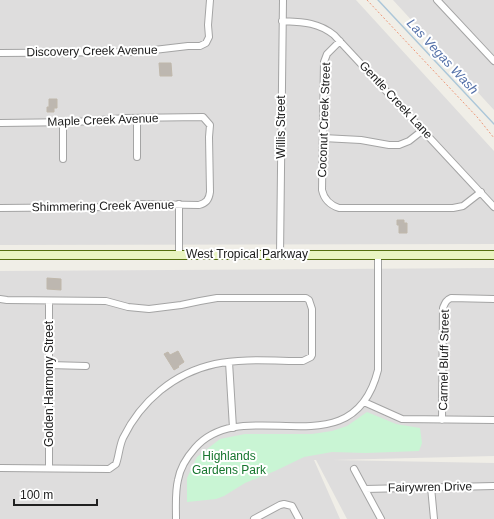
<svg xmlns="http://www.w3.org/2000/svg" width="494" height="519" viewBox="0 0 494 519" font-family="Helvetica,sans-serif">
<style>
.residential{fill:#dedddd}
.park{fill:#c9f5d4}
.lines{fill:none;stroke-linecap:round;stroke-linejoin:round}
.stream{stroke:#acc7d9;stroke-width:1.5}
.building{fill:#bdb7b0;stroke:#c0b8ab}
.minor-casing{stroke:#a4a4a4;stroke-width:8}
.secondary-casing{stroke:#556f0f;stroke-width:10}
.path{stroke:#ee997a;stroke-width:1;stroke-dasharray:2 2;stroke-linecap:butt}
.minor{stroke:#fff;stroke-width:6}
.secondary{stroke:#e9f4c1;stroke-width:8}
.labels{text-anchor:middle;stroke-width:4;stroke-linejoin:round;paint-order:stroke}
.street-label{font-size:12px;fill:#202020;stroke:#fff}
.park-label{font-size:12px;fill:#16762e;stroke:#fff}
.water-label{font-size:13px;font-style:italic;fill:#5470a8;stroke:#fff}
</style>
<rect width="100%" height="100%" fill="#f0eee7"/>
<path class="residential" d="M0,0H356L494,151V244L0,245Z
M393,0H494V110Z
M494,268V456L333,460L494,463V519H347L316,460H314L340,519H0V271Z"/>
<path class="park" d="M367,412L396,424L420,428L422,443L419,451L366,453L332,452L304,457L275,471L245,483L224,496L216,499L187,502V478L197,457L220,439L245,434H312L332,431L347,426Z"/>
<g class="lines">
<path class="stream" d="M378,0L494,124"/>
</g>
<path class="building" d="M159,63H171L172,76H160Z
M49,99H57V108H54V112H47V107H49Z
M397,220H404V223H407V233H399V225H397Z
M47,278L61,279V290L47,289Z
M178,351L184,362L178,366L179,367L174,370L164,354L168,352L170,355Z"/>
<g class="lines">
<g class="minor-casing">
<path id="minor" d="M437,0L494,61
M282,21C302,22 318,22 334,35L494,207
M340,41L327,54L324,62L322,190C324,199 330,205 339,208H453L463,206L481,192
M0,53L137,52L188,46H200L206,43L209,37L208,25L210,0
M63,122V159
M0,123L76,122L125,118L203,117L210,125L209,137L210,192C209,200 206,203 199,205L138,204L110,207L0,208
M323,138L361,140L389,145H399L409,141L423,130
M137,157V118
M179,254V204
M280,255L283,0
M0,299L7,300L106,301L128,307L149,309L181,305L200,301L217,298H306L309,300L312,309V355L311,357L303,361C276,361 241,358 215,364C174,373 141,401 123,438C119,447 119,456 116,464L109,469L0,468
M229,362L233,428
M49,365L86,366
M364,402L402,419L494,420
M442,420L443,308C445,303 446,300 451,298L494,299
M49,468V301
M354,469L381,519
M431,487L434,519
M365,489L494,486
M176,519C176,506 175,492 178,480C180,468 187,457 195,448C245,391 352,473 378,370V254
M254,519L280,505L284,504L292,506L299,519"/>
</g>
<g class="secondary-casing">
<path id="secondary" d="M0,255H494"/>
</g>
<path class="path" d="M367,0L478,118L494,138"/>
<use href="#minor" class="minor"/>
<use href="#secondary" class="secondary"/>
</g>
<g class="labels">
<g class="street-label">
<text transform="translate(92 51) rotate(-1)" y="4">Discovery Creek Avenue</text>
<text transform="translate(396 100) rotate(47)" y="4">Gentle Creek Lane</text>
<text transform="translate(103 120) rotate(-2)" y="4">Maple Creek Avenue</text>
<text transform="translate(324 120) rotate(-88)" y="4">Coconut Creek Street</text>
<text transform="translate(281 127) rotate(-90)" y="4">Willis Street</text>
<text transform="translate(103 206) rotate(-1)" y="4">Shimmering Creek Avenue</text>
<text x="247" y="258">West Tropical Parkway</text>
<text transform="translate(444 360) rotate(-89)" y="4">Carmel Bluff Street</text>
<text transform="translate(49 384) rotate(-90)" y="4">Golden Harmony Street</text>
<text transform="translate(430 487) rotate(-1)" y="4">Fairywren Drive</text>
</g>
<g class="park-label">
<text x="229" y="460">Highlands<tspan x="229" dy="14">Gardens Park</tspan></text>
</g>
<g class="water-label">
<text transform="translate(443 56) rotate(47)" y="5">Las Vegas Wash</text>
</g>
</g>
<path d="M14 499v6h83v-6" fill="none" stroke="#202020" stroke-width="2"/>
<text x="20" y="499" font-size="12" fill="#202020" stroke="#ffffff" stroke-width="3" paint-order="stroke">100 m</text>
</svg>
